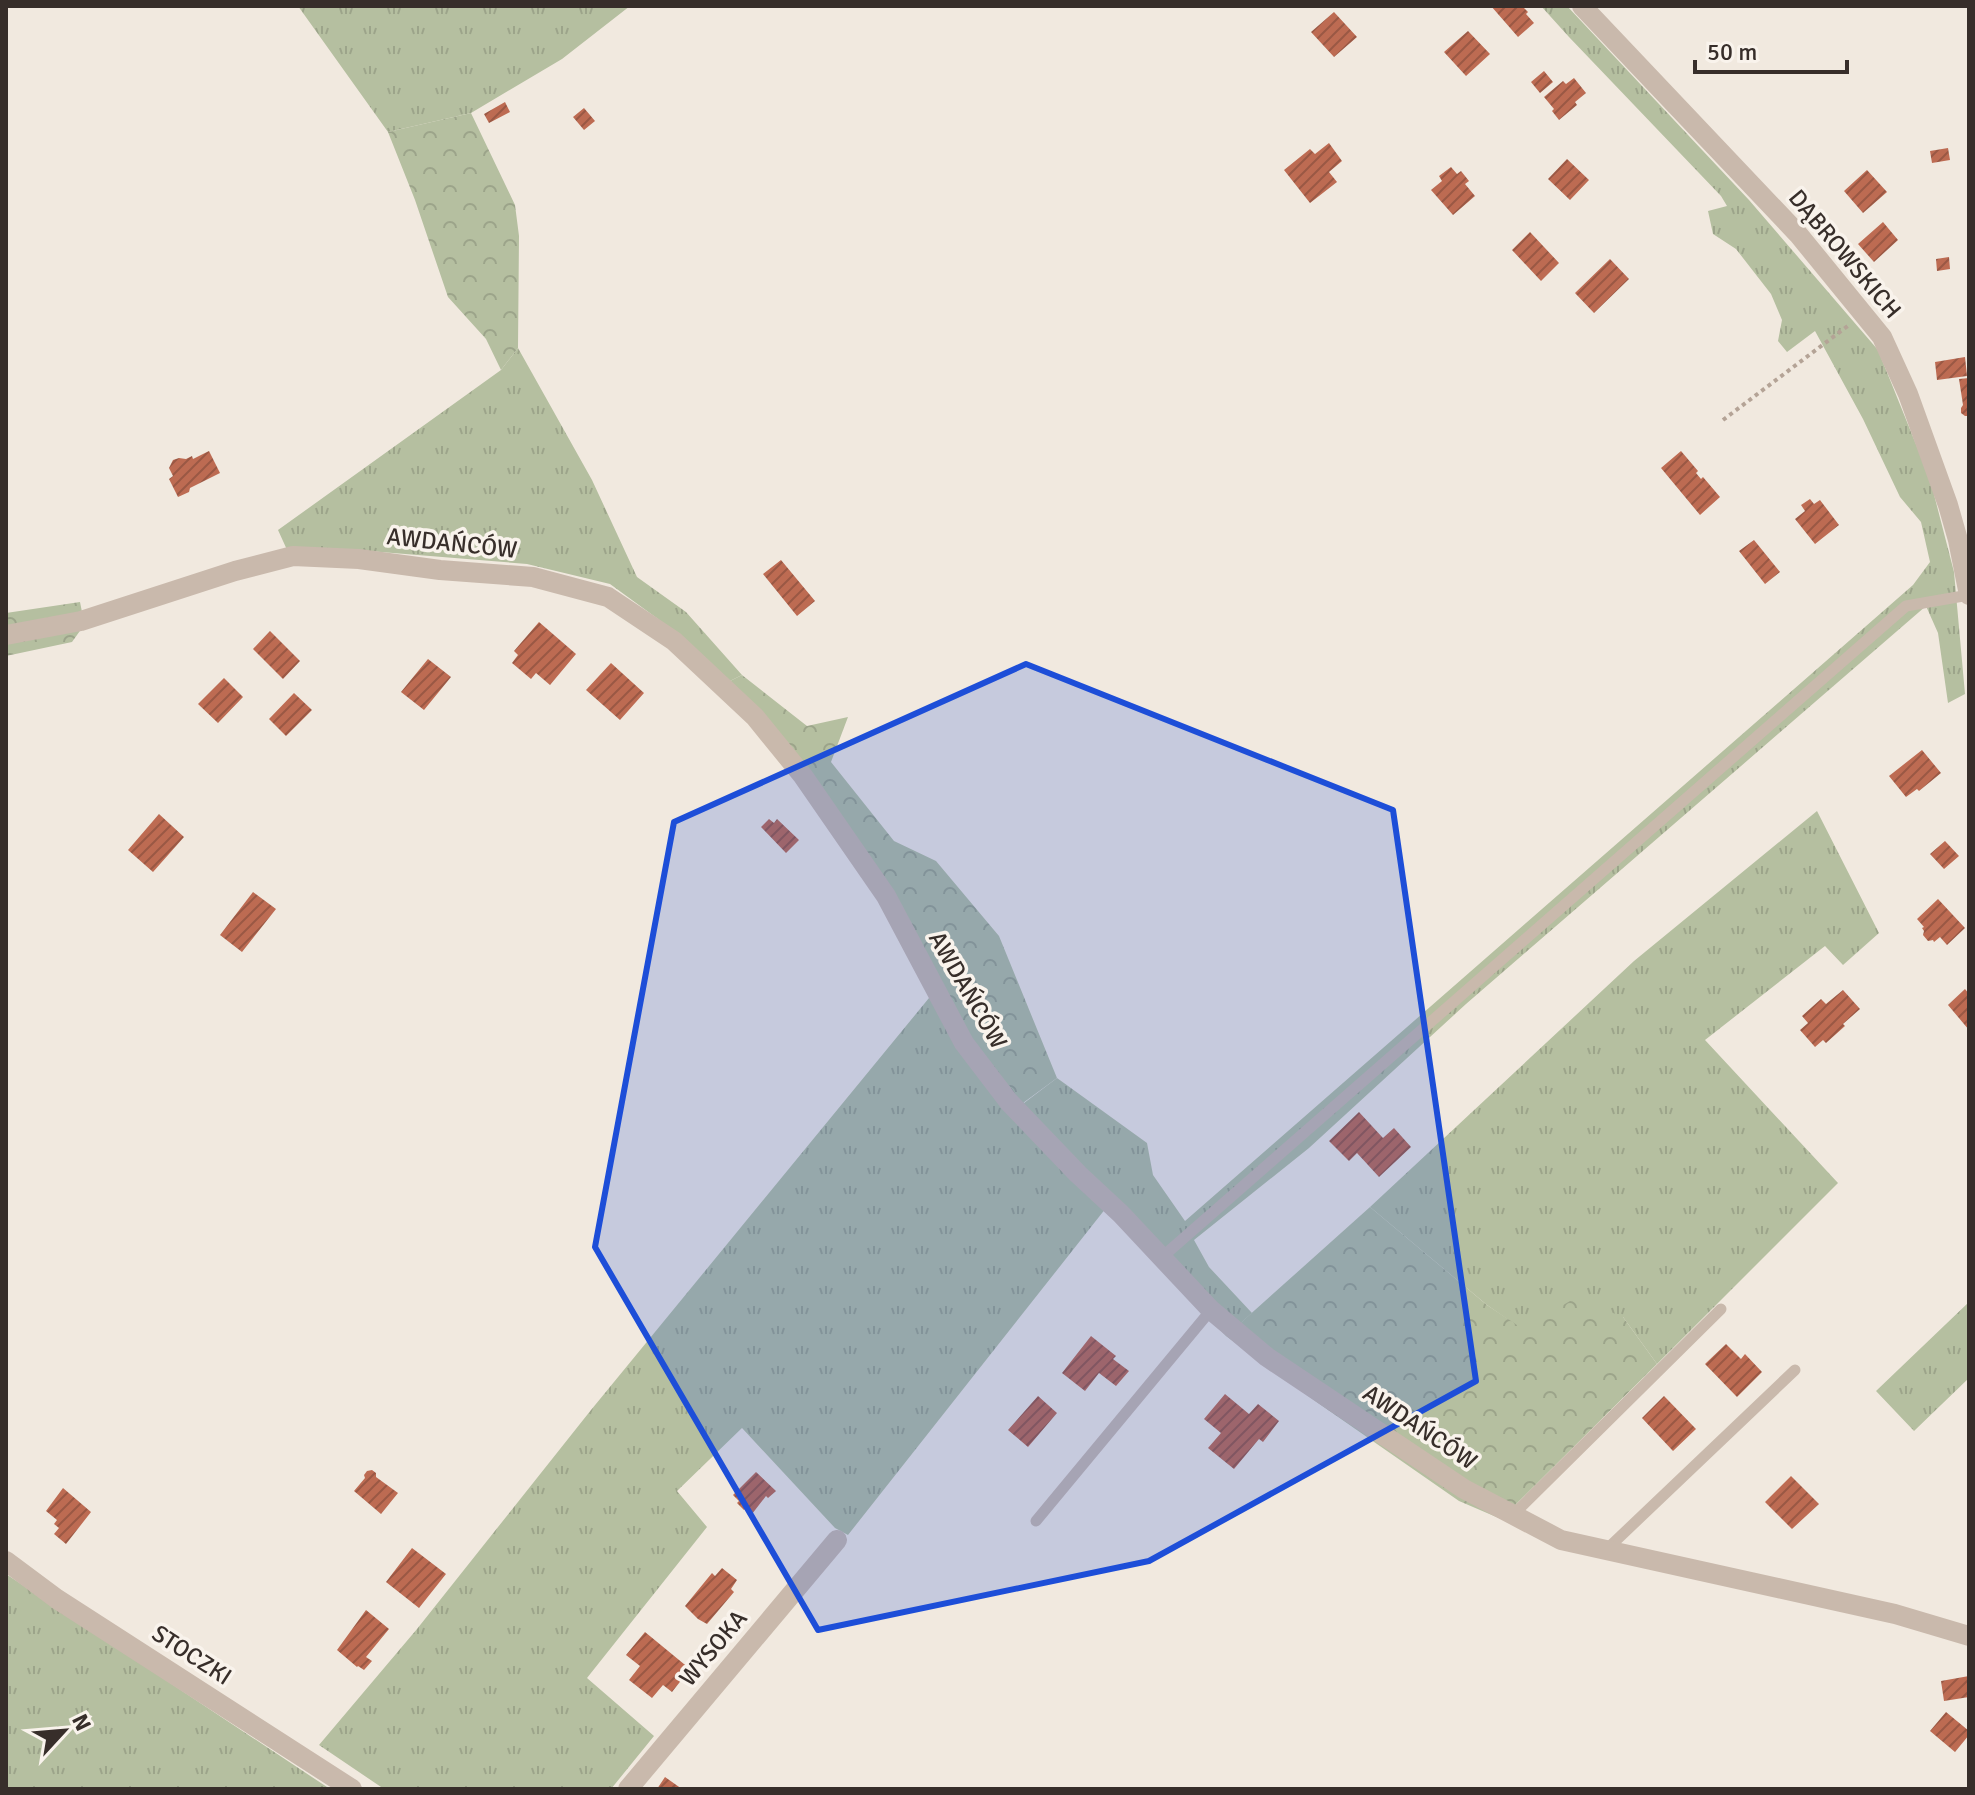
<svg xmlns="http://www.w3.org/2000/svg" width="1975" height="1795" viewBox="0 0 1975 1795" font-family="Signika,sans-serif">
<style>
.grass{fill:url(#grass-tufts)}
.forest{fill:url(#forest-crowns)}
.building{fill:url(#building-hatch)}
.lines{fill:none;stroke-linecap:round;stroke-linejoin:round}
.path{stroke:#b4a396;stroke-width:4;stroke-dasharray:4 4;stroke-linecap:butt}
.lane{stroke:#c9b9ac;stroke-width:11}
.street{stroke:#c9b9ac;stroke-width:20}
.marked{fill:#1d4ed8;fill-opacity:0.2;stroke:#1d4ed8;stroke-width:6;stroke-linejoin:round}
.labels{text-anchor:middle;stroke-width:7;stroke-linejoin:round;paint-order:stroke}
.street-label{font-size:24px;fill:#372e2a;stroke:#f9f3ec}
</style>
<defs>
<pattern id="grass-tufts" width="24" height="20" patternUnits="userSpaceOnUse" patternTransform="scale(2)"><rect width="24" height="20" fill="#b5bfa0"/><path d="M3 7l-1-3M5 7V3M7 7l1-3M15 17l-1-3M17 17v-4M19 17l1-3" fill="none" stroke="#9ca48a"/></pattern>
<pattern id="forest-crowns" width="20" height="18" patternUnits="userSpaceOnUse" patternTransform="scale(2)"><rect width="20" height="18" fill="#b5bfa0"/><path d="M2 6a3 3 0 1 1 6 0M12 15a3 3 0 1 1 6 0" fill="none" stroke="#9ca48a"/></pattern>
<pattern id="building-hatch" width="6" height="6" patternUnits="userSpaceOnUse" patternTransform="scale(2)"><rect width="6" height="6" fill="#bd6b52"/><path d="M-1 1l2-2M0 6l6-6M5 7l2-2" fill="none" stroke="#9a5844"/></pattern>
</defs>
<rect width="100%" height="100%" fill="#f1e9df"/>
<path class="grass" d="M298,6H630L562,59L471,113L388,132Z
M1541,6H1567L1749,200L1878,350L1930,479L1954,572L1965,694L1948,703L1938,633L1926,606L1466,1004L1309,1148L1194,1240L1209,1267L1252,1313L1226,1336L1106,1208L848,1535L835,1528L742,1428L677,1491L707,1527L587,1678L654,1736L611,1789H384L319,1745L417,1629L591,1410L938,987L1024,1103L1057,1078L1147,1143L1153,1175L1185,1221L1913,585L1930,562L1921,522L1900,497L1863,419L1815,331L1787,352L1778,341L1782,320L1771,294L1736,249L1713,234L1708,211L1727,206L1721,196L1569,37Z
M518,348L592,480L637,577L686,612L742,675L730,681L658,619L610,584L527,564L356,550L288,552L278,530L501,370Z
M1817,811L1879,933L1843,965L1825,946L1705,1040L1838,1183L1657,1364L1623,1317L1523,1330L1487,1305L1370,1207L1634,961Z
M1969,1302V1378L1914,1431L1876,1391Z
M6,1574L330,1789H6Z"/>
<path class="forest" d="M471,113L515,205L519,236L518,348L501,370L486,339L448,297L415,200L388,132Z
M80,602L82,612L6,628V613Z
M82,628L72,642L6,656V643Z
M742,675L807,726L848,717L831,762L894,841L936,861L999,936L1057,1078L1023,1103L945,1003L929,969L730,681Z
M1370,1207L1487,1305L1523,1329L1575,1298L1623,1317L1657,1364L1501,1519L1459,1501L1318,1403L1226,1336Z"/>
<path class="building" d="M1491,6H1522L1528,12L1526,14L1534,23L1518,37Z
M1334,12L1357,37L1334,57L1311,32Z
M1468,31L1490,54L1466,76L1444,52Z
M1544,71L1553,82L1540,93L1531,82Z
M1574,78L1586,93L1575,102L1577,105L1559,120L1552,111L1554,109L1544,97L1563,81L1566,84Z
M505,102L510,112L489,123L484,114Z
M584,108L595,121L584,130L573,117Z
M1329,143L1342,161L1329,172L1337,182L1310,203L1284,170L1310,149L1315,154Z
M1948,148L1950,160L1932,163L1930,151Z
M1567,159L1589,180L1570,200L1548,179Z
M1451,167L1457,174L1461,171L1469,181L1465,184L1475,196L1453,215L1431,190L1442,181L1439,176Z
M1867,170L1887,192L1863,213L1844,191Z
M1883,222L1898,240L1874,262L1858,244Z
M1530,232L1559,263L1541,281L1512,250Z
M1949,257L1950,269L1937,271L1936,259Z
M1610,259L1629,279L1594,313L1575,293Z
M1965,357L1967,376L1937,380L1935,362Z
M1969,378V416H1965L1961,413V408L1963,405L1959,379Z
M209,451L220,473L190,488L189,492L178,497L169,479L173,476L169,468L173,460L179,458L186,459L192,456L193,459Z
M1681,451L1698,471L1696,473L1701,479L1703,477L1720,497L1700,515L1661,468Z
M1810,499L1814,504L1820,500L1839,525L1815,544L1795,519L1805,511L1801,505Z
M1754,540L1780,572L1765,584L1739,551Z
M781,560L815,601L797,616L763,574Z
M539,622L576,654L550,685L536,673L531,679L512,663L518,655L514,651Z
M270,631L300,661L283,679L253,649Z
M428,659L451,677L424,710L401,692Z
M611,663L644,693L620,720L586,690Z
M224,678L243,697L218,723L198,704Z
M294,693L312,710L286,736L269,719Z
M1922,750L1941,773L1919,791L1917,789L1906,797L1889,776Z
M159,814L184,837L153,872L128,850Z
M769,819L774,823L777,819L799,840L786,853L761,827Z
M1945,841L1959,856L1944,869L1930,854Z
M253,892L276,909L242,952L220,935Z
M1938,899L1965,928L1947,945L1940,937L1934,942L1933,940L1928,941L1923,935L1924,931L1922,928L1924,927L1917,919Z
M1965,989L1969,994V1030L1948,1005Z
M1843,990L1860,1009L1843,1024L1845,1026L1826,1043L1823,1040L1815,1047L1800,1030L1808,1023L1802,1016L1821,999L1826,1004Z
M1359,1112L1383,1138L1394,1128L1411,1147L1379,1177L1357,1153L1349,1161L1329,1141Z
M1091,1336L1116,1356L1113,1359L1129,1371L1116,1386L1099,1373L1085,1391L1062,1373Z
M1726,1344L1741,1359L1745,1354L1762,1372L1737,1397L1705,1364Z
M1225,1394L1249,1414L1258,1404L1279,1421L1263,1442L1259,1439L1234,1469L1208,1448L1221,1433L1204,1419Z
M1038,1396L1057,1413L1028,1447L1008,1430Z
M1664,1396L1696,1429L1673,1451L1642,1418Z
M372,1470L376,1473V1477L398,1493L381,1514L354,1491L365,1478L364,1475L367,1471Z
M756,1472L776,1491L768,1498L766,1496L752,1514L746,1508L744,1510L737,1503L739,1501L733,1495Z
M1791,1476L1819,1504L1792,1529L1765,1502Z
M63,1488L91,1512L66,1544L54,1534L59,1528L54,1524L57,1520L46,1511Z
M412,1548L446,1574L419,1608L386,1582Z
M722,1568L737,1580L731,1589L734,1592L707,1624L698,1619L685,1606L712,1573L715,1576Z
M366,1610L389,1629L366,1657L372,1661L364,1670L358,1666L357,1667L337,1650Z
M645,1632L690,1669L672,1692L663,1685L652,1698L629,1680L640,1666L626,1655Z
M1969,1676V1697L1944,1701L1941,1681Z
M1946,1712L1969,1731V1735L1955,1752L1930,1731Z
M665,1777L682,1789H657Z"/>
<g class="lines">
<path class="path" d="M1723,420L1849,325"/>
<path class="lane" d="M1161,1258L1906,606L1969,595
M1513,1515L1721,1309
M1036,1521L1211,1310
M1606,1550L1795,1370"/>
<path class="street" d="M1582,6L1798,234L1882,337L1908,394L1948,505L1958,540L1969,595
M6,635L81,621L235,571L293,556L359,559L440,570L533,577L608,597L674,641L755,717L803,776L886,896L964,1043L1009,1102L1078,1174L1121,1214L1211,1310L1267,1357L1464,1489L1561,1540L1895,1614L1969,1636
M6,1561L57,1599L352,1789
M628,1789L837,1540"/>
</g>
<path class="marked" d="M1026,664L1393,810L1476,1381L1149,1561L818,1630L595,1247L674,822Z"/>
<g class="labels">
<g class="street-label">
<text transform="translate(1845 254) rotate(50)" y="8">DĄBROWSKICH</text>
<text transform="translate(452 543) rotate(6)" y="8">AWDAŃCÓW</text>
<text transform="translate(968 990) rotate(60)" y="8">AWDAŃCÓW</text>
<text transform="translate(1420 1427) rotate(34)" y="8">AWDAŃCÓW</text>
<text transform="translate(713 1648) rotate(-50)" y="8">WYSOKA</text>
<text transform="translate(192 1655) rotate(33)" y="8">STOCZKI</text>
</g>
</g>
<rect width="1975" height="1795" fill="none" stroke="#372e2a" stroke-width="16"/>
<g transform="translate(64 1731) rotate(64)" stroke="#f9f3ec" stroke-width="6" paint-order="stroke">
<path d="M0-6L14 30L0 20L-14 30Z" fill="#372e2a"/>
<text y="-12" font-size="22" font-weight="bold" text-anchor="middle" fill="#372e2a">N</text>
</g>
<path d="M1695 60v12h152v-12" fill="none" stroke="#372e2a" stroke-width="4"/>
<text x="1707" y="60" font-size="24" fill="#372e2a" stroke="#f9f3ec" stroke-width="6" paint-order="stroke">50 m</text>
</svg>
